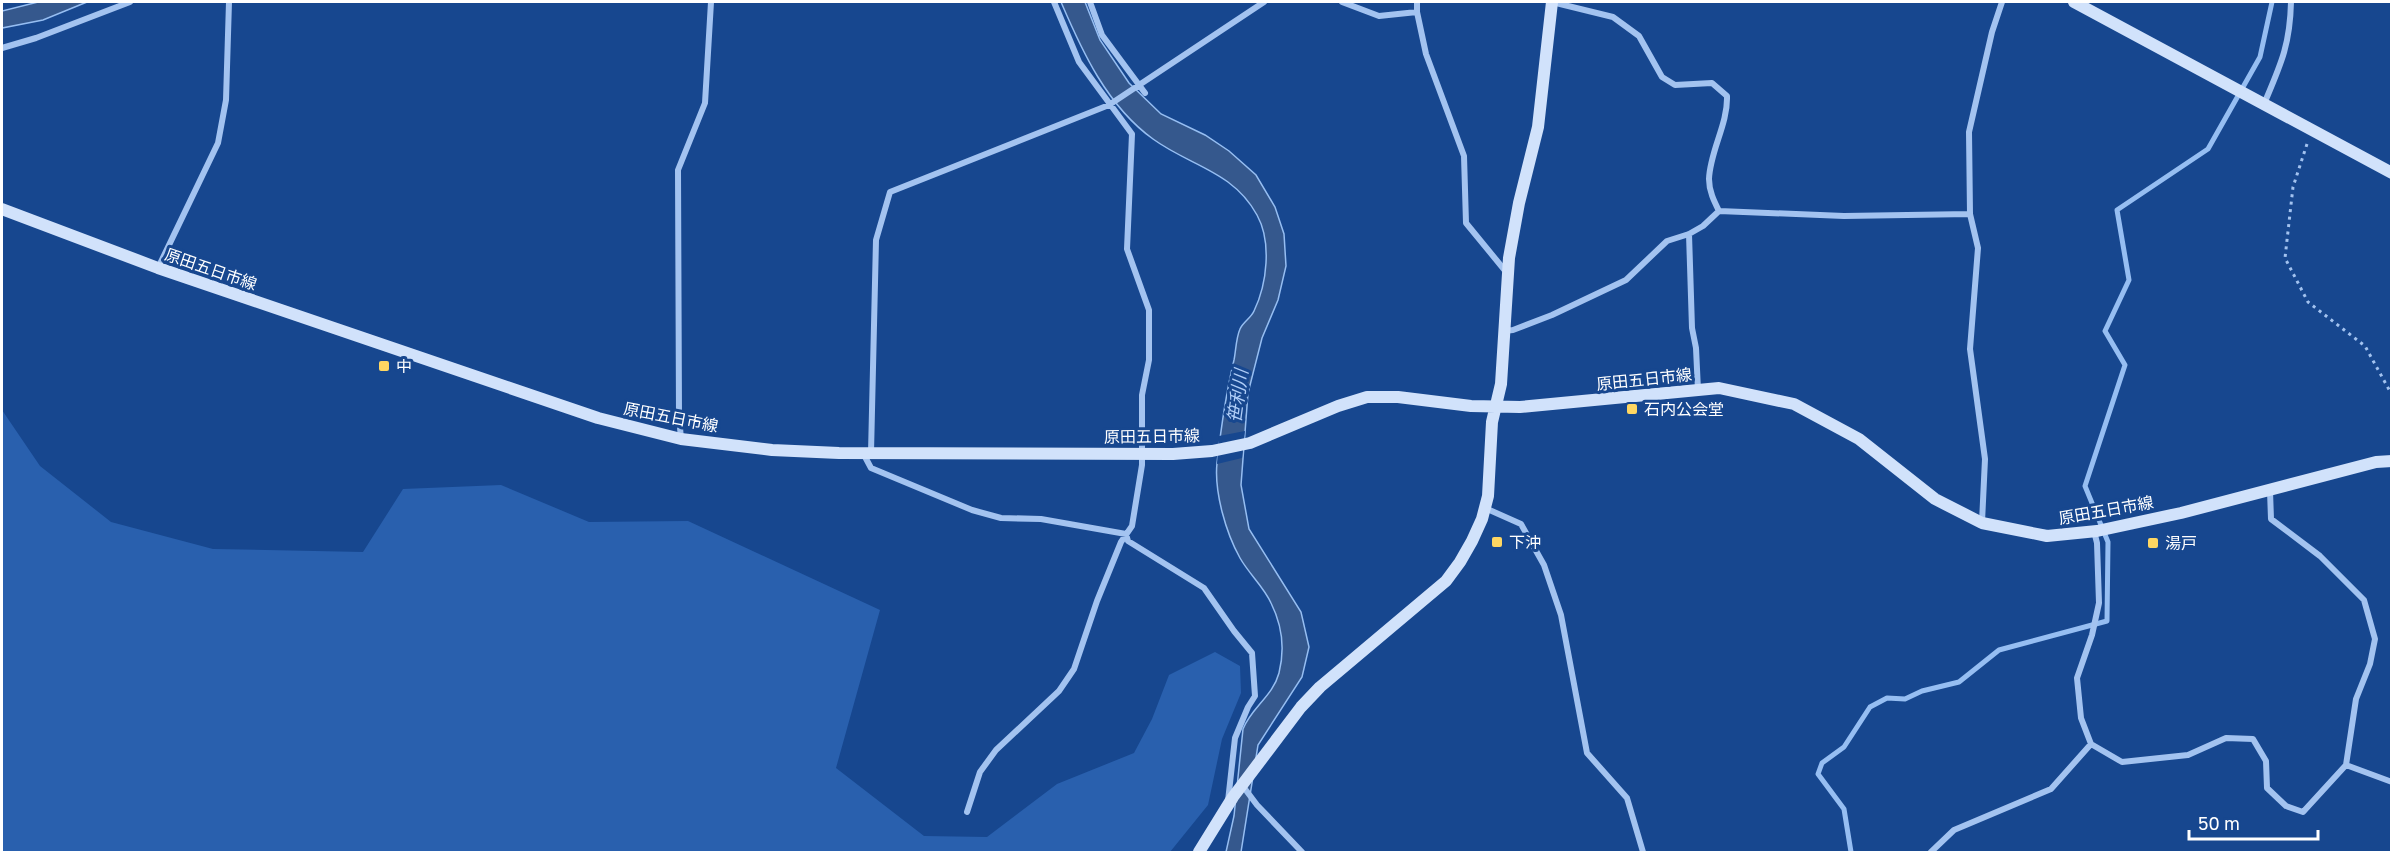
<svg xmlns="http://www.w3.org/2000/svg" width="2393" height="854" viewBox="0 0 2393 854" font-family="'Golos Text','Noto Sans JP',sans-serif">
<style>
.green{fill:#2960ae}
.water{fill:#35588d;stroke:#96bef2;stroke-width:1.5}
.pier{fill:#17478f}
.lines{fill:none;stroke-linecap:round;stroke-linejoin:round}
.stream{stroke:#96bef2;stroke-width:5}
.path{stroke:#a3c3f0;stroke-width:3;stroke-dasharray:3 4.5;stroke-linecap:butt}
.street{stroke:#a3c3f0;stroke-width:6}
.secondary{stroke:#d1e2fb;stroke-width:12}
.poi-dot{fill:#ffd762;stroke:#17478f;stroke-width:2}
.labels{text-anchor:middle;stroke-width:6;stroke-linejoin:round;paint-order:stroke}
.street-label{font-size:16px;fill:#fff;stroke:#17478f}
.poi-label{font-size:16px;fill:#fff;stroke:#17478f;text-anchor:start}
.water-label{font-size:18px;font-style:italic;fill:#afcdf7;stroke:#17478f}
</style>
<rect width="100%" height="100%" fill="#17478f"/>
<path class="green" d="M2,410L40,466L111,522L213,549L363,552L403,489L501,485L589,522L688,521L880,610L836,768L924,836L987,837L1057,784L1134,753L1152,719L1169,675L1215,652L1240,666L1241,693L1222,739L1208,805L1170,852H2Z"/>
<path class="water" d="M38,2H87L43,20L2,28V11Z
M1061,2H1085L1100,40L1129,83L1161,114L1205,135L1229,151L1256,175L1275,207L1284,234L1286,266L1278,300L1262,338L1248,393L1241,485L1249,529L1301,612L1309,647L1302,677L1258,745L1241,852H1226L1234,816L1243,729C1251,708 1273,696 1279,673C1285,649 1282,625 1271,603C1264,587 1249,574 1240,558C1226,533 1214,492 1217,463C1221,428 1226,393 1234,360C1236,350 1236,338 1240,329C1243,322 1251,318 1254,311C1267,284 1272,242 1257,215C1233,171 1190,166 1153,139C1107,106 1082,51 1061,2Z"/>
<path class="pier" d="M1245,431L1242,458L1217,464L1219,436Z"/>
<g class="lines">
<path class="stream" d="M1851,852L1844,809L1818,774L1822,763L1844,747L1870,707L1887,698L1905,699L1922,691L1959,682L1999,650L2107,621L2108,542L2085,486L2125,365L2105,331L2129,280L2117,210L2208,149L2260,57L2272,2"/>
<path class="path" d="M2307,144L2293,187L2285,258L2308,302L2365,346L2392,395"/>
<path class="street" d="M1090,2L1102,35L1145,93
M1342,2L1379,16L1417,12
M1417,2V12L1426,54L1464,156L1466,223L1507,273
M1552,2L1613,17L1639,36L1662,77L1675,85L1712,83L1727,96C1728,124 1710,151 1709,179C1709,191 1714,201 1719,211
M2,48L36,38L130,2
M2264,104C2281,64 2290,45 2291,2
M1689,234L1692,328L1696,348L1698,390
M158,268L218,143L226,100L229,2
M1504,331L1513,330L1552,315L1626,280L1667,241L1689,234L1703,226L1719,211L1844,216L1970,214
M681,439L679,416L678,170L705,103L711,2
M863,453L871,468L972,510L1001,518L1041,519L1126,534L1128,541L1204,588L1234,631L1252,653L1255,696L1248,707L1235,738L1228,801
M871,453L876,240L890,192L1109,105L1264,2
M1485,508L1521,524L1544,565L1561,615L1587,753L1627,798L1643,852
M1982,522L1985,459L1970,349L1978,248L1970,214L1969,132L1992,32L2002,2
M2094,531L2097,543L2099,603L2092,635L2077,678L2081,718L2091,744L2122,762L2188,755L2226,738L2253,739L2266,761L2267,788L2286,806L2303,812L2346,765L2356,699L2370,664L2375,639L2364,600L2320,556L2271,519L2270,491
M2346,765L2392,782
M1242,785L1257,805L1302,852
M967,812L980,772L996,750L1059,691L1074,669L1097,601L1121,542L1132,526L1142,465V395L1149,360V310L1127,249L1132,134L1079,62L1054,2
M1931,852L1954,830L2051,789L2091,744"/>
<path class="secondary" d="M2074,2L2392,173
M2,209L158,268L598,418L681,439L772,450L839,453L1173,454L1212,451L1250,443L1338,406L1367,397H1398L1471,406L1520,407L1719,388L1794,404L1859,439L1935,499L1982,523L2047,536L2097,531L2181,513L2376,462L2392,461
M1199,852L1233,797L1301,707L1320,687L1446,581L1460,562L1472,541L1482,519L1488,496L1492,422L1501,384L1509,258L1519,203L1538,127L1552,2"/>
</g>
<g class="poi-dot">
<rect x="378" y="360" width="12" height="12" rx="3"/>
<rect x="1626" y="403" width="12" height="12" rx="3"/>
<rect x="1491" y="536" width="12" height="12" rx="3"/>
<rect x="2147" y="537" width="12" height="12" rx="3"/>
</g>
<g class="labels">
<g class="street-label">
<text transform="translate(211 269) rotate(19)" y="6">原田五日市線</text>
<text transform="translate(1644 379) rotate(-6)" y="6">原田五日市線</text>
<text transform="translate(671 417) rotate(11)" y="6">原田五日市線</text>
<text transform="translate(1152 436) rotate(-1)" y="6">原田五日市線</text>
<text transform="translate(2106 510) rotate(-10)" y="6">原田五日市線</text>
</g>
<g class="poi-label">
<text x="396" y="372">中</text>
<text x="1644" y="415">石内公会堂</text>
<text x="1509" y="548">下沖</text>
<text x="2165" y="549">湯戸</text>
</g>
<g class="water-label">
<text transform="translate(1238 396) rotate(-82)" y="6">笹利川</text>
</g>
</g>
<rect width="2393" height="854" fill="none" stroke="#ffffff" stroke-width="6"/>
<path d="M2189 830v9h129v-9" fill="none" stroke="#ffffff" stroke-width="3"/>
<text x="2198" y="830" font-size="18" fill="#ffffff" stroke="#17478f" stroke-width="4.5" paint-order="stroke">50 m</text>
</svg>
